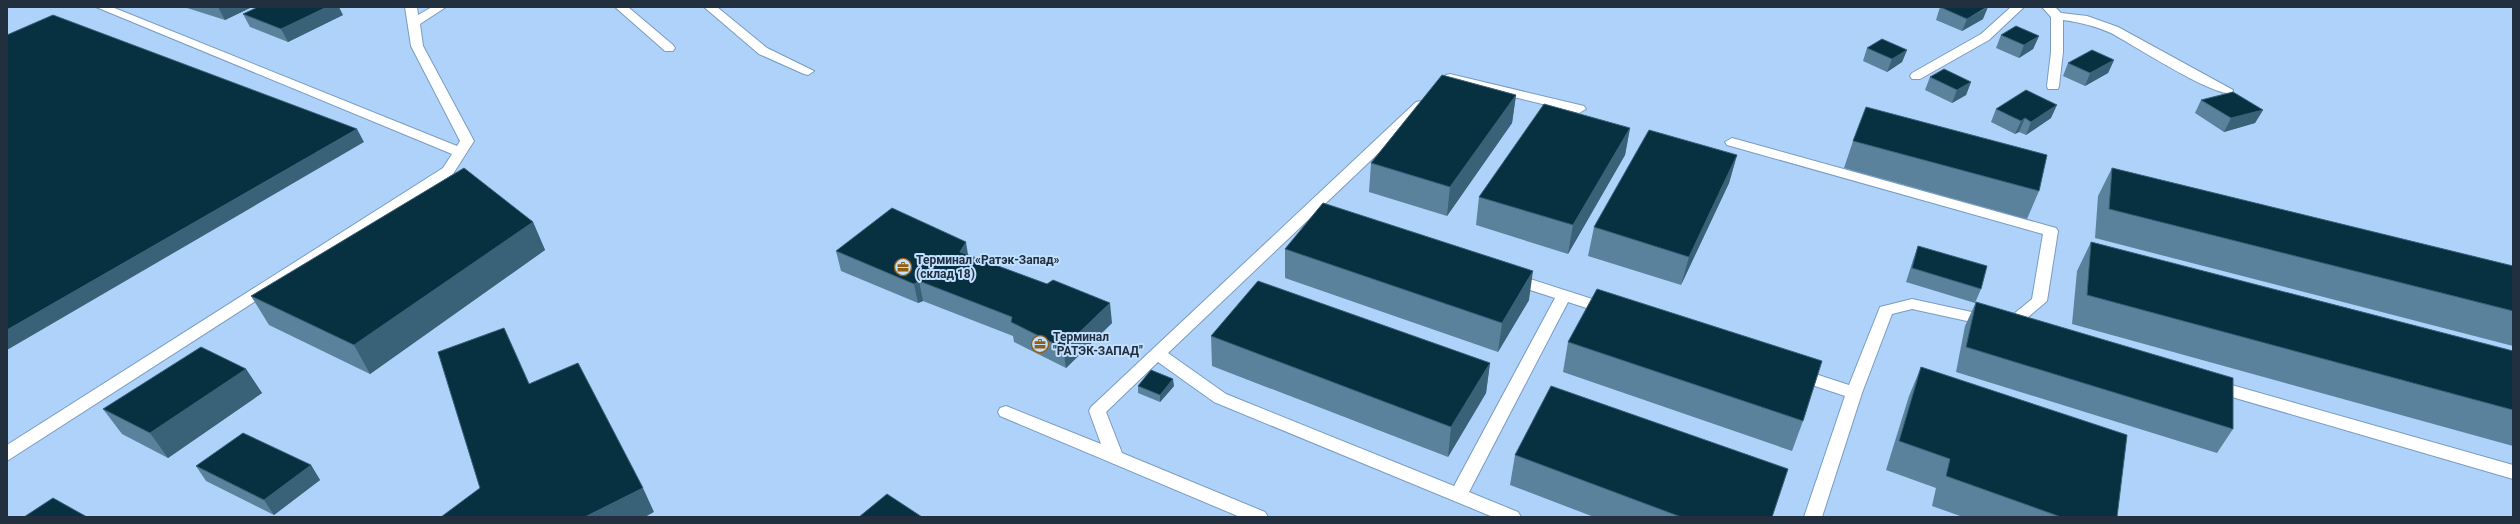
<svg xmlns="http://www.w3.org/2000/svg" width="2520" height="524" viewBox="0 0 2520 524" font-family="Roboto,sans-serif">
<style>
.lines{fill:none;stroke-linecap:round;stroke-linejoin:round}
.service-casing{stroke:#799cc0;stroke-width:2}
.service{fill:#fff;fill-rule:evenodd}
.wall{fill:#5a829d}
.shaded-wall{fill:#396178}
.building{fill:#073141;stroke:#396178}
.labels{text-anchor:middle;stroke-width:4;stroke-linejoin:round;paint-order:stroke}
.poi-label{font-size:12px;font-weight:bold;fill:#212f3e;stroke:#c1dffe;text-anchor:start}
</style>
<rect width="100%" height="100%" fill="#aed2f9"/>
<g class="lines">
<g class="service-casing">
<path id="service" d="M96,7H112L457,146L460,141L411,46L405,7H417L418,15L432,7H446L420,24L423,46L474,141L453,174L7,461V445L443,168L452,154Z
M615,7H628L673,45L675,48L673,51H665Z
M704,7H717L767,48L814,71L808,75L804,74L759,54Z
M2011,7H2024L1989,40L1920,79H1912L1910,76L1912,73L1981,34Z
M2042,7H2055L2061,13L2087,16L2118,27L2233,90L2232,93C2213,97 2132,44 2111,33C2095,26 2079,22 2063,20V52L2059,86L2058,89H2048L2047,86L2051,52V17Z
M1450,74L1584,106L1586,109L1579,113L1453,82L1446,89H1436L1435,86L1446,75Z
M1421,101L1427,105L1426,108L1168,353L1226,394L1454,486L1555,298L1508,283L1505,279L1508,275H1518L1614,306L1616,310L1614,314L1608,315L1568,302L1469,492L1518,512L1521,517H1493L1214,402L1158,362L1106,412L1122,453L1265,512L1268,517H1240L1000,416L998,412L1000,408L1006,406L1101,444L1089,411L1091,407L1416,102Z
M1732,138L2056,228L2058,231L2047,301L2013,330H2001L1999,326L2032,299L2043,234L1727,145L1725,142Z
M1912,299L1990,316L1996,317L1998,321L1996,325L1990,326L1912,309L1892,314L1862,393L1822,517H1804L1845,396L1791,378L1789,374L1791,370L1797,368L1849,385L1880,307Z
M2214,380L2513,465V479L2208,390L2206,386L2208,382Z"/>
</g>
<use href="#service" class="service"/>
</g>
<path class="wall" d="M184,7H252L225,20Z
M1940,7L1983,19L1962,31L1936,20Z
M243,14L343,15L288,42L250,27Z
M2001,35L2039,36L2033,49L2019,58L1996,48Z
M1867,48L1907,50L1902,62L1887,72L1863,61Z
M2114,60L2108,73L2085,86L2063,76L2068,63Z
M1930,77L1971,82L1966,95L1952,103L1925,90Z
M1516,95L1512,123L1447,216L1369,192L1371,163Z
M2201,100L2263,110L2255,123L2224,132L2195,113Z
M1996,109L2051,118L2026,135L2019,132L2015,134L1991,122Z
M1630,128L1625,155L1568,254L1476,225L1479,197Z
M1853,141L2039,191L2027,219L1844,168Z
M1737,155L1729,183L1681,285L1588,256L1594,227Z
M2112,168L2513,266V346L2095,238L2098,196Z
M533,222L545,250L370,374L269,325L251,296Z
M2091,242L2513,351V446L2072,324L2077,271Z
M1918,246L1981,289L1975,303L1906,282L1913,260Z
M1285,249L1529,300L1498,352L1285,278Z
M836,251L968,255L1112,323L1066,368L1014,342L1013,336L923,301L918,303L841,271Z
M1976,302L2233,429L2217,453L1956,372L1965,326Z
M1211,336L1490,363L1486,393L1448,457L1212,366Z
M1568,342L1803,421L1792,451L1563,372Z
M1921,367L2117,517H1963L1932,506L1936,488L1886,470L1909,396Z
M246,369L262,393L168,458L122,434L103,409Z
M1138,386H1174L1160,402L1138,393Z
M1515,455L1772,517H1594L1510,485Z
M311,465L320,480L274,515L206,481L196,466Z"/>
<path class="shaded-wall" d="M218,7H252L225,20Z
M327,7H339L343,15L288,42L281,29Z
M1988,7L1983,19L1962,31L1967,19Z
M2039,36L2033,49L2019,58L2024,45Z
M1907,50L1902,62L1887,72L1892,59Z
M2114,60L2108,73L2085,86L2090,73Z
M1971,82L1966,95L1952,103L1957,90Z
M1516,95L1512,123L1447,216L1450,187Z
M2057,105L2051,118L2026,135L2031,122Z
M2263,110L2255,123L2224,132L2231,118Z
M2025,118L2019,132L2015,134L2021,121Z
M1630,128L1625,155L1568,254L1573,225Z
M357,129L364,142L7,350V330Z
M1737,155L1729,183L1681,285L1689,257Z
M533,222L545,250L370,374L354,345Z
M966,242L969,261L960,252Z
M1533,271L1529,300L1498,352L1502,323Z
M919,281L923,301L918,303L914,284Z
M1110,303L1112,323L1066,368L1063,348Z
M504,328L515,352L540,408L529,384Z
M1490,363L1486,393L1448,457L1451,427Z
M246,369L262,393L168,458L150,433Z
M1173,379L1174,386L1160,402V395Z
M311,465L320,480L274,515L264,500Z
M643,488L654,512L645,517H585Z"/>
<path class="building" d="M258,7H327L281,29L243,14Z
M1940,7H1987L1967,19Z
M53,15L357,129L7,330V35Z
M2016,26L2039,36L2024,45L2001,35Z
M1882,39L1907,50L1892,59L1867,48Z
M2092,50L2114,60L2090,73L2068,63Z
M1944,69L1971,82L1957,90L1930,77Z
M1442,75L1516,95L1450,187L1371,163Z
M2026,90L2057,105L2031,122L2025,118L2021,121L1996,109Z
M2233,92L2263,110L2231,118L2201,100Z
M1544,104L1630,128L1573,225L1479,197Z
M1866,107L2047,155L2039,191L1853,141Z
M1649,130L1737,155L1689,257L1594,227Z
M464,168L533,222L354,345L251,296Z
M2112,168L2513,266V311L2109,209Z
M1323,203L1533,271L1502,323L1285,249Z
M892,208L966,242L960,252L1047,284L1053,280L1110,303L1063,348L1011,322L1012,317L919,281L914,284L836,251Z
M2091,242L2513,351V410L2087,295Z
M1918,246L1987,266L1981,289L1912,268Z
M1258,281L1490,363L1451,427L1211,336Z
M1597,289L1822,361L1803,421L1568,342Z
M1976,302L2233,378V429L1966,347Z
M504,328L529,384L578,363L643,488L585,517H441L480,488L438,352Z
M201,347L246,369L150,433L103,409Z
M1921,367L2127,435L2117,517H2061L1946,476L1950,459L1899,441Z
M1151,370L1173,379L1160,395L1138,386Z
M1551,386L1788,469L1772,517H1681L1515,455Z
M243,433L311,465L264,500L196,466Z
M887,494L922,517H859Z
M53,498L87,517H24Z"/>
<defs>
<g id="office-ring" transform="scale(0.9)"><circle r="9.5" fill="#c1dffe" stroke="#935f13" stroke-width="1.5"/><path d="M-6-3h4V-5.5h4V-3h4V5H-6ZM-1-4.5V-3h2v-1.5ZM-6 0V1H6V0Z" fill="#935f13"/></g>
</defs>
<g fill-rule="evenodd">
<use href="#office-ring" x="903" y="267"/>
<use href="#office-ring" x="1040" y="344"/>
</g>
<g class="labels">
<g class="poi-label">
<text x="916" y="264">Терминал «Ратэк-Запад»<tspan x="916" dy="14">(склад 18)</tspan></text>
<text x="1053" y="341">Терминал<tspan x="1053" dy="14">"РАТЭК-ЗАПАД"</tspan></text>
</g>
</g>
<rect width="2520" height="524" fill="none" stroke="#212f3e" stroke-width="16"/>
</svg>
